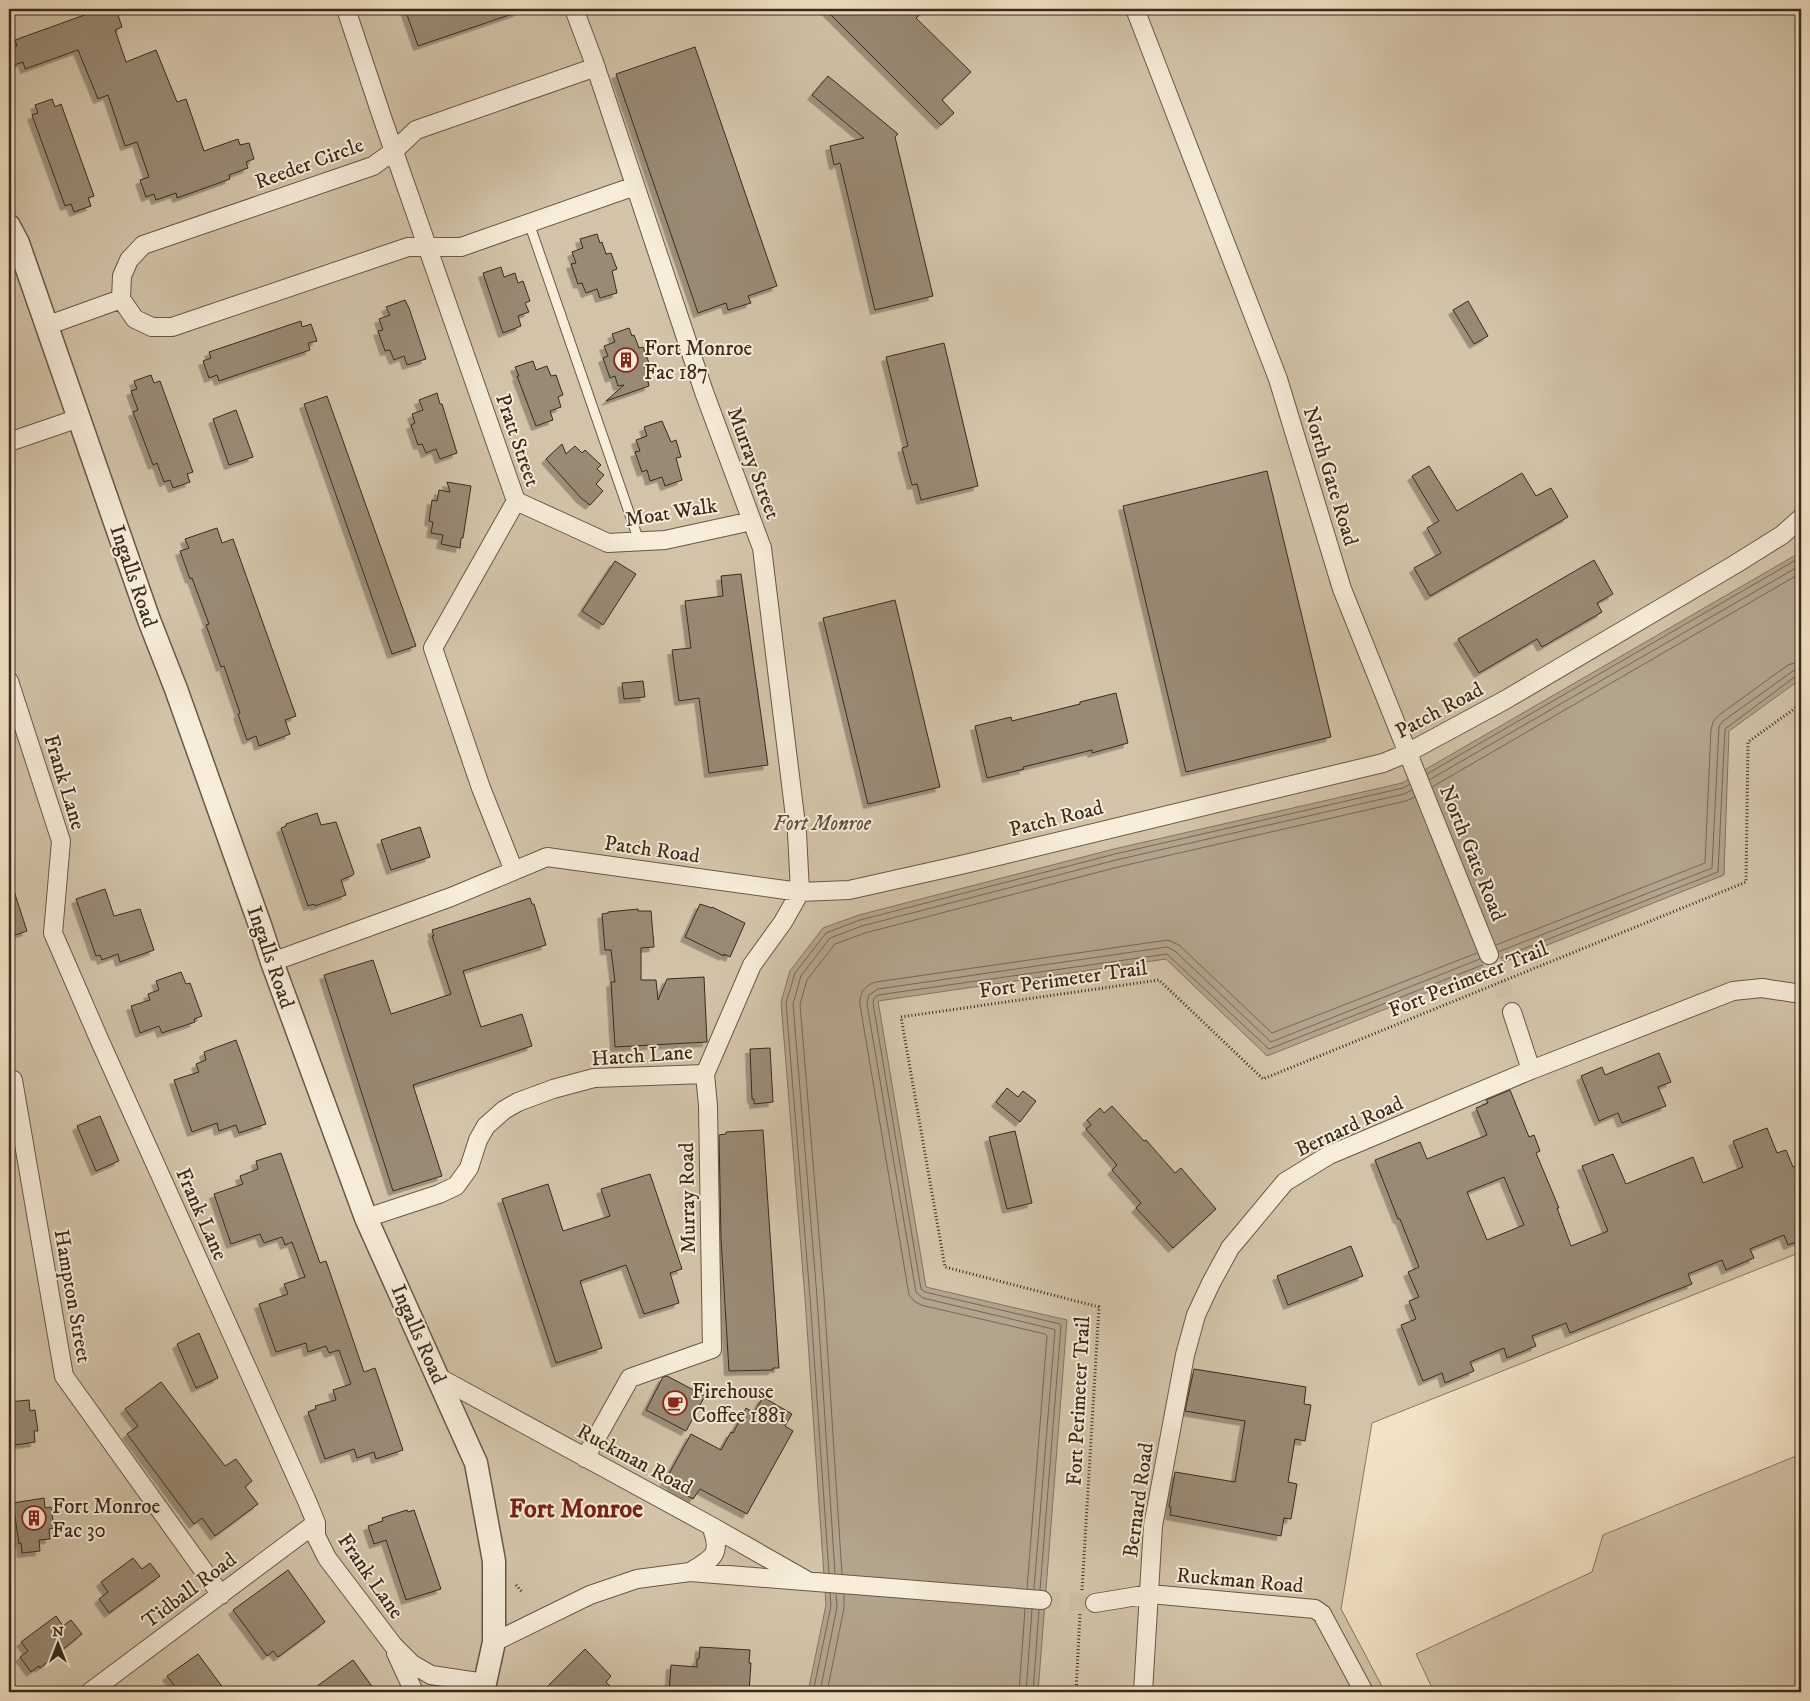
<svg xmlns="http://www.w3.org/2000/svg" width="1810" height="1701" viewBox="0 0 1810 1701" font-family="'IM FELL DW Pica',serif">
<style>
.green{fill:#d3c4a9;stroke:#867764}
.water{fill:#b3a48d;stroke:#827361}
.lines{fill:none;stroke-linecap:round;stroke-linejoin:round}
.shore{stroke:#766756;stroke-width:1}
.building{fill:#998a75;stroke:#382a1e;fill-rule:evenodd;filter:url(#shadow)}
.minor-tunnel{stroke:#cebea4;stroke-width:18;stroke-dasharray:18 9;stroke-linecap:butt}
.service-casing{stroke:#675848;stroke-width:11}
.minor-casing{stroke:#675848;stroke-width:20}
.tertiary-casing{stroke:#675848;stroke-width:25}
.path{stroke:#382a1e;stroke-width:3;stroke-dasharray:1 2.5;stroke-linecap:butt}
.service{stroke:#f7edda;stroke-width:9}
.minor{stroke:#f7edda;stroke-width:18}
.tertiary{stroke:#f7edda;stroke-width:22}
.labels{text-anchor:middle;stroke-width:4;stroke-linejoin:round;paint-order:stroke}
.street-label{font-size:21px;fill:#382a1e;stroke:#f7edda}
.poi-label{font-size:21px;fill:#382a1e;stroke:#f7edda;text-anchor:start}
.park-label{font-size:21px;font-style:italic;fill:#5f5041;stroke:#f7edda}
.district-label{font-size:26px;font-weight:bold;fill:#7a1f14;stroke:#f7edda}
</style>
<defs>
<filter id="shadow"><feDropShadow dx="-4.5" dy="4.5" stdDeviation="0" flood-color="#0004"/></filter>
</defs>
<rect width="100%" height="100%" fill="#f3e3c6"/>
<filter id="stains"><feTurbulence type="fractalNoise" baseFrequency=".004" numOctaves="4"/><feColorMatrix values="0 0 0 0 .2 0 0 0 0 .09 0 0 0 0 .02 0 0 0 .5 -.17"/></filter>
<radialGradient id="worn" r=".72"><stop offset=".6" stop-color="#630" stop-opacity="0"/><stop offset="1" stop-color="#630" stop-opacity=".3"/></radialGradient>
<path class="green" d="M9,9H1801V1252L1372,1423L1341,1609L1385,1692H9Z
M1801,1454V1692H1434L1416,1654L1592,1572L1603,1535Z"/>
<path class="water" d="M1801,552V679L1729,731L1724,875L1267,1056L1166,959L878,1001L926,1287L1067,1320L1038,1692H808L826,1605L805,1298L781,1002L790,971L823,928L859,915L1114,849L1402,783Z"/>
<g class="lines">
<path class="shore" d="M1427,774L1801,557
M1429,780L1801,565
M1432,787L1801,573
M1496,945L1705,863L1711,730L1713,722L1719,715L1788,665L1801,661
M1498,952L1712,868L1719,726L1723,721L1793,671L1801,669
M1498,959L1718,872L1725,729L1796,676L1801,675
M829,1573L810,1297L786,1003L795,973L826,933L860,920L1115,854L1403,788L1410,784
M835,1573L817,1297L793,1004L801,976L830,938L862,926L1116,860L1404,794L1412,790
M842,1574L824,1296L800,1004L807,980L835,944L865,933L1118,867L1406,801L1415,797
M1027,1589L1047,1336L1045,1334L921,1305L914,1301L909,1295L860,1005C859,993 865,985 876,982L1168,940L1179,945L1272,1033L1477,953
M1034,1589L1055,1330L1053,1329L923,1298L916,1292L867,1004L869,995L878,989L1167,947L1175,951L1271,1042L1480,959
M1040,1590L1061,1326L1060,1324L925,1292L921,1289L873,1003L874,998L878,995L1167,954L1269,1049L1485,964
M813,1692L831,1606L830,1593
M820,1692L837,1607L836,1594
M827,1692L844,1608V1594
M1019,1692L1025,1609
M1026,1692L1032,1609
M1033,1692L1039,1610"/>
</g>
<path class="building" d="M101,9H116L122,27L115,30L126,62L156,50L177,102L186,99L204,151L238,139L240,145L249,143L254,159L246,162L248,168L229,175L230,179L177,198L176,193L156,200L154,194L146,197L140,180L149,177L137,142L125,146L108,95L98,99L78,50L25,69L23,62L14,65L9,48L17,46L15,40Z
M405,9H518V12L418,46Z
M825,9H926L916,18L971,72L942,100L954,113L941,125Z
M695,47L777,286L748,296L751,303L728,310L726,303L698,313L616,74Z
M828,76L898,134L895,137L933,296L875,310L840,163L834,165L830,146L864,138L812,95Z
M52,99L55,107L61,104L94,196L88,198L91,206L74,212L71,204L65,206L32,115L38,113L35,105Z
M597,234L600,243L602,242L606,254L611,253L617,269L612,271L617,293L600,298L597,289L586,293L582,283L578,284L571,264L576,263L572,252L583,248L580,239Z
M501,267L504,277L515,273L518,283L523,281L530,301L525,303L529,312L518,316L521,326L503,333L483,273Z
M405,300L409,308L426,359L407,365L404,356L394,360L390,350L385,351L378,331L383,330L379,319L390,315L386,307Z
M1468,301L1488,336L1474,344L1453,310Z
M301,321L302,327L311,324L317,341L308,343L310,350L219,381L217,375L209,378L203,361L211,358L209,352Z
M629,328L632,336L634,335L639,348L643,347L649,363L644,364L649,386L606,401L624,385L618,386L615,376L610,378L603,358L608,356L604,346L615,342L612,334Z
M944,343L978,486L921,500L917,484L912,485L902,448L908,446L886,357Z
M533,361L536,370L547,366L551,376L556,375L563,395L558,397L561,407L550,411L553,420L536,426L517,376H519L515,367Z
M151,375L154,383L160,381L193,472L187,474L190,482L173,488L170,480L164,482L157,463L153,465L133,412L138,410L131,391L137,389L134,381Z
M437,393L440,404H442L457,453L440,459L436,449L426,453L422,444L418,445L411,425L415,423L412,414L423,410L419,400Z
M327,396L416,646L392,654L304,404Z
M236,410L253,457L229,465L213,419Z
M662,421L671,442L676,440L681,457L676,458L682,480L665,486L662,477L650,481L647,470L642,472L635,452L640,451L636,440L647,436L644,427Z
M562,444L566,454L575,446L582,453L585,450L601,465L597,469L604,475L596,484L603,491L590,505L581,498L546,459Z
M1429,466L1457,511L1522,473L1536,496L1551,488L1568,517L1430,596L1414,568L1441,553L1427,528L1439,521L1412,476Z
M1267,471L1331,737L1186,772L1123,506Z
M447,482L471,486L463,538H461L460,548L441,544L443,535L431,533L433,522L429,521L432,500L437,501L439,490L450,492Z
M217,528L222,543L233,539L296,716L285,720L290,734L259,746L256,736L247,740L238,714L240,713L224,666L221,667L206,625L209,624L192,578L190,579L180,551L189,548L185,539Z
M1594,560L1613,594L1597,603L1602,612L1542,647L1537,639L1479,673L1458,639Z
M615,561L636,574L603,625L582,611Z
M741,574L768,765L709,773L699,698L679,701L672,650L691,648L685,601L723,596L721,576Z
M895,600L940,787L868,804L823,618Z
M643,681L645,697L624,699L622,683Z
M1116,693L1128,743L1092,753V750L1023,767L1024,769L987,778L975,726L1011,717L1012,721L1080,704V702Z
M317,813L321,825L336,822L354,873L353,875L341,880L346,895L315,906L314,904L308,906L281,828L286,826V824Z
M420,827L430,857L391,870L381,840Z
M12,885L27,931L9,937V886Z
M105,889L114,916L140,909L154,950L120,962L118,954L102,960L100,955L96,956L76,899Z
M530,898L532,904H534L546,945L463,971L481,1027L522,1014L532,1046L413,1085L442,1176L393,1191L324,975L373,960L391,1014L451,994L432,936H434L432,930Z
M700,904L712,908V907L745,923L730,957L724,954V956L685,937Z
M638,909V911H651L654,947L641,948V980H656L658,1000L667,979L704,977L707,1042L615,1047L611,982H615L611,950H605L602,914L608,913V912Z
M181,972L186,984L190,983L202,1016L194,1019L195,1022L162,1033L159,1026L140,1033L131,1006L150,1000L148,994L159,990L156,981Z
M236,1040L266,1124L239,1133L236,1125L219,1131L217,1123L192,1132L174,1080L199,1072L196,1064L206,1060L204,1052Z
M770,1048L773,1102L754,1104V1099H752L750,1049Z
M1659,1053L1671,1082L1658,1087L1666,1106L1622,1123L1618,1113L1599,1121L1581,1076L1602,1067L1605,1075Z
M1007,1088L1018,1097L1023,1091L1036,1101L1020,1122L996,1102Z
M1510,1090L1529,1137L1534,1135L1540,1151L1536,1153L1559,1208H1557L1571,1246L1608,1231L1582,1166L1613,1154L1626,1184L1693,1157L1703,1183L1743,1167L1733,1141L1767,1128L1777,1153L1786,1150L1793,1167L1801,1164V1240L1788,1245L1784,1235L1750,1249L1754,1258L1726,1270L1722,1260L1688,1274L1692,1284L1663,1295L1570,1333L1566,1323L1532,1336L1536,1346L1507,1358L1504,1348L1470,1362L1474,1371L1445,1383L1442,1373L1423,1381L1401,1325L1416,1319L1409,1301L1419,1297L1408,1272L1419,1267L1400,1219H1398L1375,1160L1420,1142L1427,1159L1487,1135L1476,1108L1488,1103L1486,1100ZM1504,1177L1524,1225L1487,1240L1467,1192Z
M1112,1106L1144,1141L1146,1140L1175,1173L1181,1168L1216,1209L1173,1248L1136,1208L1141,1203L1112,1170L1117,1165L1086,1129L1091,1125L1087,1120L1100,1108L1104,1113Z
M100,1116L119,1161L96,1171L77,1126Z
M763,1130L779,1368H773V1370L729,1371L721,1238L719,1135L726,1134V1132Z
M1015,1131L1032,1203L1007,1209L989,1137Z
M281,1153L320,1263L326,1261L364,1372L375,1368L403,1450L376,1459L374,1452L357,1458L354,1449L325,1459L308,1412L316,1409L315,1406L336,1400L333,1390L351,1384L339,1350L329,1353L326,1346L308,1352L306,1343L276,1352L259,1304L288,1294L284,1284L305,1277L292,1242L285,1245L282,1237L264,1243L260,1234L231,1244L214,1194L243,1184L240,1176L258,1169L256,1161Z
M650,1174L682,1269L670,1273L679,1303L644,1314L626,1265L580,1281L602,1348L556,1363L502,1199L548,1184L563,1231L610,1216L601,1189Z
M1351,1246L1363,1276L1288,1305L1277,1276Z
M199,1333L218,1378L196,1388L177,1344Z
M1194,1369L1306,1387L1304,1404L1311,1405L1305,1441L1295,1439L1288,1482L1297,1484L1291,1519L1284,1518L1281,1536L1170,1515L1171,1507H1169L1175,1472L1235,1482L1245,1421L1185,1411Z
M667,1376L705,1396L686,1431L646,1410L663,1377Z
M161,1382L225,1466L236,1459L252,1481L245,1487L258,1504L215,1536L202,1518L194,1524L127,1434L138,1426L125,1409Z
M763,1397L792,1414L785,1426L793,1431L747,1514L700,1489L693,1499L671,1486L672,1485L665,1481L691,1434L721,1450L731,1432L733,1433L746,1408L754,1413Z
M29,1400L30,1411L35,1410L38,1431H34L35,1442L9,1446V1402Z
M44,1498L45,1508L51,1507L54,1528L49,1529L50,1539L39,1540L40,1551L22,1553L21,1543L19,1544L13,1503Z
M407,1510L408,1512L414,1510L441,1589L406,1600L386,1540L374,1544L368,1526L383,1521L382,1518Z
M133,1558L142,1569L150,1563L160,1576L109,1613L99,1599L108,1592L101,1582Z
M288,1570L325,1622L278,1657L273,1651L267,1656L233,1610Z
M56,1616L63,1626L71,1620L82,1634L40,1668L39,1666L31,1672L20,1657L28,1651L21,1642Z
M700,1647L750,1650L749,1663H751L749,1692H669L671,1665L697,1667V1659H699Z
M585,1649L611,1676L606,1682L616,1692H542Z
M198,1654L226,1692H179L167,1676Z
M353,1660L376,1692H309Z"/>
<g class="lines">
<path class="minor-tunnel" d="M1489,955L1512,1012
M1042,1600L1095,1603"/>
<g class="service-casing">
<path id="service" d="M529,223L639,541"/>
</g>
<g class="minor-casing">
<path id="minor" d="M346,9L383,120L516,501L433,648L481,788L514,871
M574,9L594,62L704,392L762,548L797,833L800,892L783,922L752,965L705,1074L708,1106L712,1349L630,1378L585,1458
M1135,9L1278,379L1342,589L1489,955
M596,67L416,130L395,150L373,166L143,245L129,260L122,276L121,299L135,319L152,327H172L408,247H461L635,186
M46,326L121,299
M9,442L79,418
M516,501L608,543L665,540L752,521
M9,681L61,841L53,933L99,1039L307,1501L316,1523V1536L327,1558L393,1645L412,1664L431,1675L485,1683
M272,962L451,897L547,857L800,892L849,890L965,864L1383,763L1407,753L1505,700L1734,565L1782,535L1801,518
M1512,1012L1531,1070
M9,1080H13L64,1376L221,1595
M366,1218L439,1194L456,1186L469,1168L478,1140L486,1126L504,1110L518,1102L553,1089L594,1078L705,1074
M438,1377L711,1526L806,1580
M690,1572C714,1558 722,1554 711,1526
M1095,1603L1150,1594L1315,1609L1322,1614L1364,1692
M494,1642L590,1595L637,1579L690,1572L1042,1600
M396,1653L414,1692
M90,1692L316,1523
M1143,1692L1153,1526L1185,1355L1196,1315L1211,1283L1230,1248L1285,1182L1329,1155L1341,1150L1531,1070L1733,991L1762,988L1801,994"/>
</g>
<g class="tertiary-casing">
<path id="tertiary" d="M9,226L18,243L149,620L176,689L261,928L272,962L366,1218L476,1463L494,1561V1642L483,1692"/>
</g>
<path class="path" d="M516,1585L523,1593
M1082,1590L1099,1307L945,1267L901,1017L1159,980L1263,1079L1746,882L1748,742L1801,704
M1076,1692L1080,1614"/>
<use href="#service" class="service"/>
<use href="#minor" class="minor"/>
<use href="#tertiary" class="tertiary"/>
</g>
<defs>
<g id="building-ring" transform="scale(1.25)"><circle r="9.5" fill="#f7edda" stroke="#8f2418" stroke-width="1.5"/><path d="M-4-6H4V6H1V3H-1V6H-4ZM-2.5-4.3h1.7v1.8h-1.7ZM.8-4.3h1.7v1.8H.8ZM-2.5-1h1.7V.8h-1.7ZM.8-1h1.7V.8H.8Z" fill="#8f2418"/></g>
<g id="cafe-ring" transform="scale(1.25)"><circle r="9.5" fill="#f7edda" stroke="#8f2418" stroke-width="1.5"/><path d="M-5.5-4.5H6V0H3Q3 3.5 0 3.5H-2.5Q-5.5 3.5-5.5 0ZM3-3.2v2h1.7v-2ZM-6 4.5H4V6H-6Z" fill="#8f2418"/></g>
</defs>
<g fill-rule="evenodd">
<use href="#building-ring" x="626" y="360"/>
<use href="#cafe-ring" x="675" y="1403"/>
<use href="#building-ring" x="34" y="1518"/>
</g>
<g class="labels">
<g class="street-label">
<text transform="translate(309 163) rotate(-20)" y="7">Reeder Circle</text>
<text transform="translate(518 440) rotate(71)" y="7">Pratt Street</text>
<text transform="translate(754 463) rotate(70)" y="7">Murray Street</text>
<text transform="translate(1331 476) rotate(73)" y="7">North Gate Road</text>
<text transform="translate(671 512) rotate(-9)" y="7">Moat Walk</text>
<text transform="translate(134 576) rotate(71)" y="7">Ingalls Road</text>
<text transform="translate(1439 710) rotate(-28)" y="7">Patch Road</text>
<text transform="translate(65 782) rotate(73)" y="7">Frank Lane</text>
<text transform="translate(1056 818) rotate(-14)" y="7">Patch Road</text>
<text transform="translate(652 849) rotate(8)" y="7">Patch Road</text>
<text transform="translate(1473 853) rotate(68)" y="7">North Gate Road</text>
<text transform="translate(271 957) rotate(71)" y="7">Ingalls Road</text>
<text transform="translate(1063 979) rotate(-8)" y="7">Fort Perimeter Trail</text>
<text transform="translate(1468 979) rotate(-22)" y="7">Fort Perimeter Trail</text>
<text transform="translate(642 1055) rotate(-4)" y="7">Hatch Lane</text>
<text transform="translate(1349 1126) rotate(-25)" y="7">Bernard Road</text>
<text transform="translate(687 1198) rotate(-91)" y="7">Murray Road</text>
<text transform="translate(202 1214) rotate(66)" y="7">Frank Lane</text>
<text transform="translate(73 1296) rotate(80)" y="7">Hampton Street</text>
<text transform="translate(419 1334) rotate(66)" y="7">Ingalls Road</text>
<text transform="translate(1078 1401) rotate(-87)" y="7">Fort Perimeter Trail</text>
<text transform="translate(635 1459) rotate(28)" y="7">Ruckman Road</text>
<text transform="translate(1138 1500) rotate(-82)" y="7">Bernard Road</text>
<text transform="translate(371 1576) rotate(55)" y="7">Frank Lane</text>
<text transform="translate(1240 1580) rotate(5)" y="7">Ruckman Road</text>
<text transform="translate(189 1590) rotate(-37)" y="7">Tidball Road</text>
</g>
<g class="poi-label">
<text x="644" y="355">Fort Monroe<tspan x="644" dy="24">Fac 187</tspan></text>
<text x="692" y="1398">Firehouse<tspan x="692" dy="24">Coffee 1881</tspan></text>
<text x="52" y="1513">Fort Monroe<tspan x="52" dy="24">Fac 30</tspan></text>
</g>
<g class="park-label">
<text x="822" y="830">Fort Monroe</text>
</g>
<g class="district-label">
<text x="576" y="1517">Fort Monroe</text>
</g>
</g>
<rect width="1810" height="1701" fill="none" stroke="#f3e3c6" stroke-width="30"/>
<rect x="10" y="10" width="1790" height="1681" fill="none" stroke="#382a1e" stroke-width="2.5"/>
<rect x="15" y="15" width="1780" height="1671" fill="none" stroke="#382a1e"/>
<g transform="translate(58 1644)" stroke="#f7edda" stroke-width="4" paint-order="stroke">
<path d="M0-4L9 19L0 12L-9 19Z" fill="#382a1e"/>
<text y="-8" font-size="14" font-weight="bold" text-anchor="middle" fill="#382a1e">N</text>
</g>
<rect width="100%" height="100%" filter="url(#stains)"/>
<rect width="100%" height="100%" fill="url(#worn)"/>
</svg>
